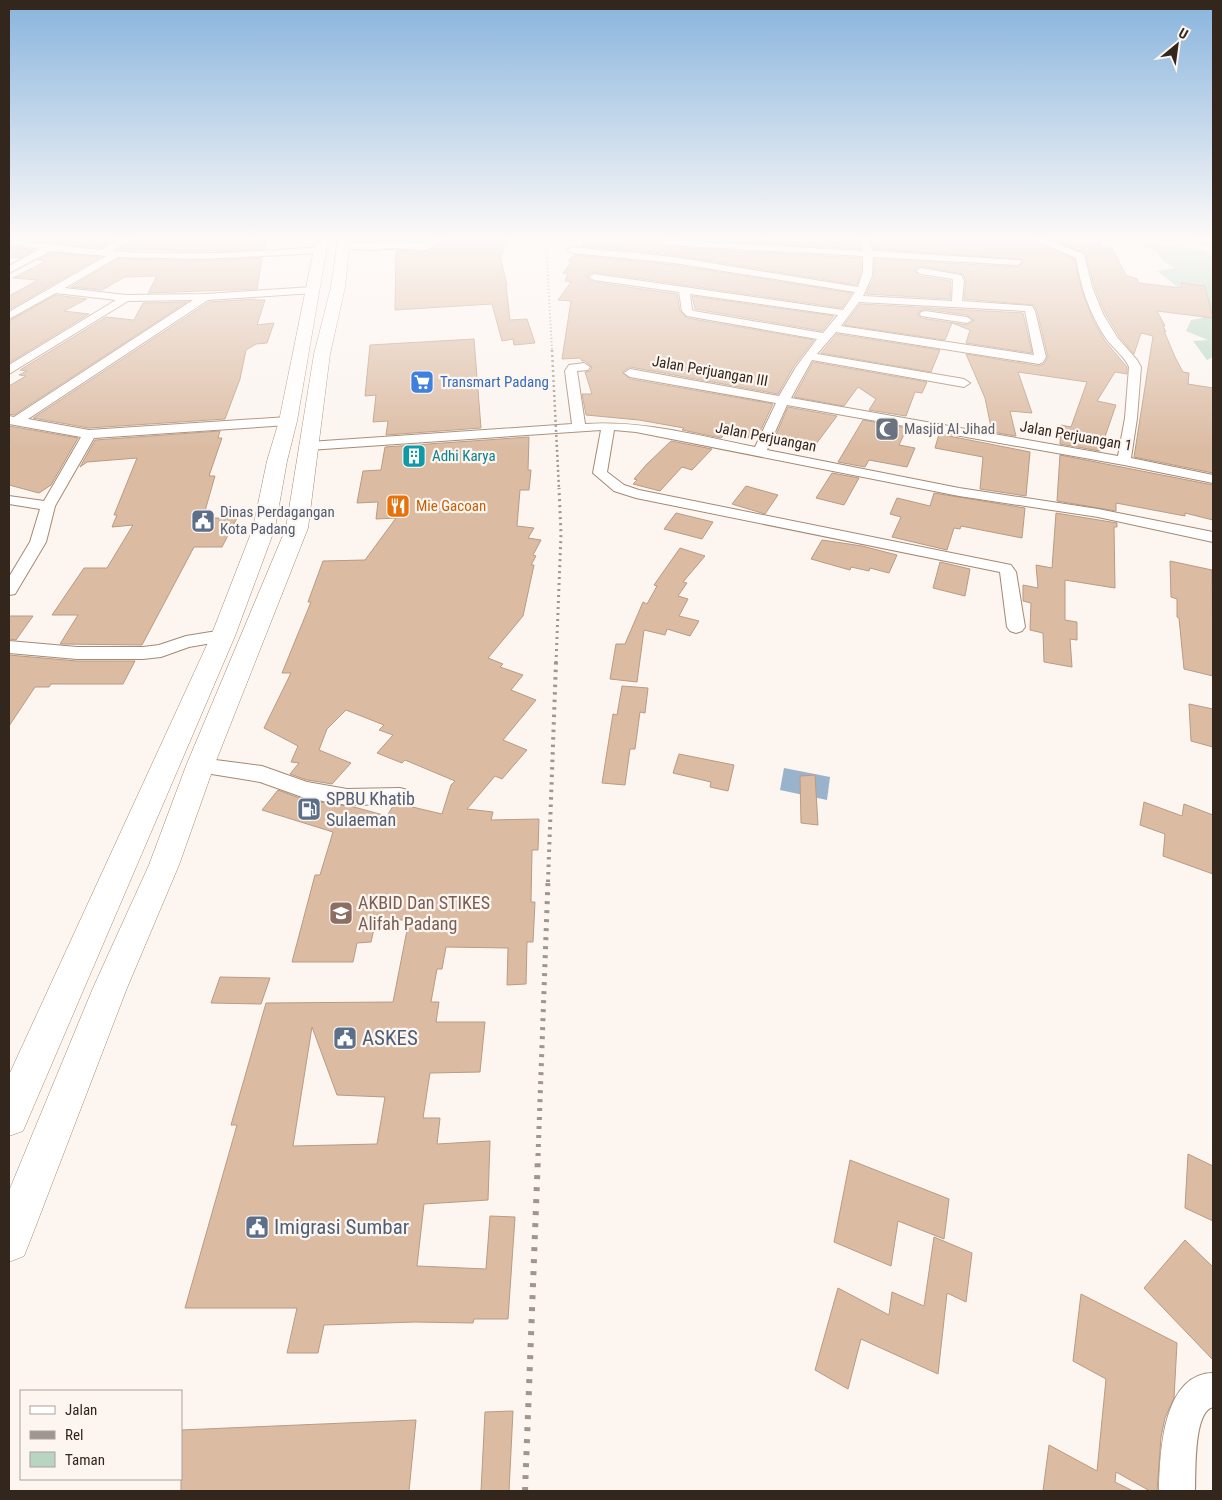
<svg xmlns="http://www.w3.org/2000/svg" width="1222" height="1500" viewBox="0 0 1222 1500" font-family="'Roboto Condensed',sans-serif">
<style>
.green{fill:#b7d5c1}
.water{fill:#99b3cd}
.building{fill:#dbbba2;stroke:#ba9b83;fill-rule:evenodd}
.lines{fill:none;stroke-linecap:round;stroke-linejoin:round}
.minor-casing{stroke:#a78972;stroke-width:2}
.primary-casing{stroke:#a78972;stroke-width:1}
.minor{fill:#fff;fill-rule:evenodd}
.primary{fill:#fff;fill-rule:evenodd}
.rail-far5{stroke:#9f968f;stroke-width:2;stroke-dasharray:1 2.5;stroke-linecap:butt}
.rail-far4{stroke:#9f968f;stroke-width:2.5;stroke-dasharray:2 3;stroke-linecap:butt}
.rail-far3{stroke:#9f968f;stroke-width:3;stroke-dasharray:2 4;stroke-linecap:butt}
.rail-far2{stroke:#9f968f;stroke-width:4;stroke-dasharray:2.5 5;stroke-linecap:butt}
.rail-far1{stroke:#9f968f;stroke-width:5;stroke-dasharray:3 6;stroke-linecap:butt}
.rail{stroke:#9f968f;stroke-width:6;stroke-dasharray:4 8;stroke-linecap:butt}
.labels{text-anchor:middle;stroke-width:4.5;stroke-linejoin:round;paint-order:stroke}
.far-street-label{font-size:15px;fill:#33261d;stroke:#fcf5f0}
.far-shop-label{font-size:15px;fill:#366cbe;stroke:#fcf5f0;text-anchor:start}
.far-worship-label{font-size:15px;fill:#5b616d;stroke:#fcf5f0;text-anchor:start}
.far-culture-label{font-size:15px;fill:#0d838f;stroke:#fcf5f0;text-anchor:start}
.far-food-label{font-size:15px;fill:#c56008;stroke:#fcf5f0;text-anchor:start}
.far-service-label{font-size:15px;fill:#4e5e75;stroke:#fcf5f0;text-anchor:start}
.service-label{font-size:18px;fill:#4e5e75;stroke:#fcf5f0;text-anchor:start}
.education-label{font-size:18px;fill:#785e54;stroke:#fcf5f0;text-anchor:start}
.near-service-label{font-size:21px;fill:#4e5e75;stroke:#fcf5f0;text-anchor:start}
</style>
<rect width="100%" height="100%" fill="#fcf5f0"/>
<path class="green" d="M1131,240H1156L1162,246L1191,248L1213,253V357L1207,360L1193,341L1208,340L1186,331L1191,320L1202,318L1201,295L1176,286L1157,271L1175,268L1163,261L1157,252Z"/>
<path class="water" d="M784,768L830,777L827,800L780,790Z"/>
<path class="building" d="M26,240H115L101,248Z
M133,240H266L264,249L191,251L119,249Z
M447,240H509L500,257L507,285H506L510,320L527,319L535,343L514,345L513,339L502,341L492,304L395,310L396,250L426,252Z
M587,240L620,243V240H662V245L667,247L861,258V272L857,285L674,255L582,246Z
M704,240H830L859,242L861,249Z
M878,240H1033L1074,259L1082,291L1094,322L1105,341L1127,367V374L1115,372L1097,401L1116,405L1100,451L1060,444L1061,425L1071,427L1087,382L1018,372L1032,413L1010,411L1016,436L992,432L985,398L966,354L1039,366L1044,364L1048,357L1037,311L1034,305L964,299L966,281L963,274L921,266L914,270L920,276L951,281L950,299L866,294L874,277L875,259L1017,267L1024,262L1021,259L873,249L872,243L879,244Z
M1053,240L1100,243L1103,248H1112L1126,275L1137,279L1139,283L1182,288L1181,283L1205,286L1213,318L1157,311L1165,326H1163L1166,332L1164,331L1175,357L1183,372L1189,373L1188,384L1213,388V473L1134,457L1153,336L1141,333L1134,354L1119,336L1105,313L1094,286L1086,254Z
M9,246L34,250L20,258L9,257Z
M51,253L100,257L9,310V296L38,280L13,278L46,261L38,260Z
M574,255L674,265L852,293L842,308L594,272L588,275V279L594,282L677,294L680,311L687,318L814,340L794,366L778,394L630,367L622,372L630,379L773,404L759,434L751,433L748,438L725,434L721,438L682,430L684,428L639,420L586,415L582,394H592L585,372L590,371L592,367L585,361H582L580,358L562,359L571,301L558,300L571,282L565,281L568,273H563L572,261H568Z
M262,258L257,289L148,293L157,276L125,277L102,290L71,287L118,259L203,261Z
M56,295L87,299L64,311L89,314L9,363V321Z
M692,296L834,316L822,331L695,309Z
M255,299V300H265L257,325L274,323L267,343L256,344L246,350L240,379L225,419L89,428L33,418L209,302Z
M187,302L14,415L9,414V386L26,376L19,375L27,371L20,370L106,317L134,320L143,303Z
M860,304L1023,313L1032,353L966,343L970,330L952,323L945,340L844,325ZM925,309L967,315L974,321L967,325L921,318L918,315L919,311Z
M837,334L940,350L931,372L821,353Z
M474,339L481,428L386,435L388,421L373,422L376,395L365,396L370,345Z
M813,362L927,382L922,393L915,392L906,416L869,410L876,399L858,387L844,406L794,397Z
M788,407L837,416L810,452L781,446L786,439L775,437Z
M863,420L907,428L899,445L915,448L907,467L869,460L865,467L838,462Z
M9,426L78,438L51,485L39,493L9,485Z
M220,431L218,438H222L209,476H215L203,518H237L222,547H194L142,645L60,644L78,615H52L84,568H107L133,525L112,527L117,515H114L137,458L87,462L80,467L95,440Z
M939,434L1030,452L1026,496L980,489L983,457L935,448Z
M529,437L528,470H531L529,490H520L517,526L534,528L528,538L541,540L533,555L536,556L531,565H534L523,616L488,658L503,664L500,667L523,675L511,690L536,700L503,740L527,750L502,779L495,776L467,809L493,812L491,820L539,819L538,850H532L531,902H535L533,942H527L526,984L507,985L508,948L446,947L442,969H437L431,1002H439L436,1022H485L480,1072L430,1073L423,1118H440L437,1144L490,1141L488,1200L424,1204L417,1266L486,1269L490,1216L515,1217L508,1319H474L473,1323L415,1322L324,1325L318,1353H287L297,1308H185L237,1125H231L266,1003L393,1002L409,920H376L371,942L357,943L353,962H292L315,875H320L333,832L262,810L278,790L305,800L354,807L387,816L393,806L404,805L442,814L451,785L455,781L405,760L402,763L377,753L393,735L379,730L384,725L346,710L327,729L319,750L351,763L332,784L307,780L290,774L299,763L291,762L298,746L264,728L291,673H282L311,602H308L323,561L365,560L396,518L376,519L378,502L357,503L363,471L381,470L385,447ZM312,1027L337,1095L385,1097L377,1144L293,1146Z
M671,441L712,449L692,470L682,467L660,491L633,484L637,480L634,479L646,465Z
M1060,455L1213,485V520L1185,513V516L1116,503V511L1057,501Z
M832,473L859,478L844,505L816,498Z
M746,486L778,495L765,514L732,504Z
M934,493L1025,508L1022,538L961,526L960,529L954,528L947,550L892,537L901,517L890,514L897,498L930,506Z
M676,513L713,522L702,539L664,529Z
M1056,513L1117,523V527H1114L1115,588L1065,580V620L1077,622V640L1070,639L1072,667L1044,662L1043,633L1030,630L1031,603L1023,601V585L1038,588L1036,565L1052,568Z
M822,540L862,546L897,555L889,573L870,568L869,571L851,567L850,570L811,559Z
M680,548L705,556L683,582L687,583L678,596L688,599L679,616L699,621L690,636L667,629L665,635L644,630L637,682L610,679L616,644H625L643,602L647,604L657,586L654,585Z
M1170,561L1212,570L1213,676L1184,669L1179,618L1177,617V599L1171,597Z
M940,562L970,569L965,596L933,588Z
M9,616H33L16,640L9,639Z
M9,655L77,661H135L123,684H51L49,687H35L9,726Z
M622,686L648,688L645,713L640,712L635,749H630L625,785L602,783L613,714L617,715Z
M1189,704L1213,709V747L1191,741Z
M679,754L734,765L728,791L710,787L711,782L673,773Z
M815,775L818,825L801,823L800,776Z
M1144,802L1182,816L1184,804L1213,815V874L1163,856L1165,834L1140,825Z
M220,977L270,978L261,1004L211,1003Z
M1188,1154L1213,1166V1221L1185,1208Z
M850,1160L949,1199L944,1239L898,1221L891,1266L834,1242Z
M934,1237L972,1253L966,1302L947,1293L938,1374L861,1339L848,1389L815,1370L838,1288L889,1315L892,1292L924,1306Z
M1185,1240L1213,1267V1360L1144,1288Z
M1081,1294L1177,1343L1174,1398L1165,1418L1161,1437L1157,1491H1150L1116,1472L1115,1482L1133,1491H1043L1049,1445L1097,1471L1106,1379L1073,1361Z
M513,1411L509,1491H481L485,1412Z
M416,1420L409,1491H181V1430Z"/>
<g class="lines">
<g class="minor-casing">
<path id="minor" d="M9,240L101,250L119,240H131L113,251C182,256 252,252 321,247L326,250L321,253L203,259L118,257L65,288L126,295L205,294L313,287L318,290L313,293L208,300L28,419L89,430L288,417L295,421L288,425L94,438L55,506L46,542L15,594L9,595V577L30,542L40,509L9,504V496L44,501L81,437L9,424V416L14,417L193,300L128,301L9,374V365L116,300L56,293L9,319V312L106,256L51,251L9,273V266L40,249L9,244Z
M433,240H445L426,250L393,248L378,250L344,249L339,246L344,243C361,244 378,242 395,242C408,242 420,246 433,240Z
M670,240L863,251L861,242L863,240H869L872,251L1020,260L1022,262L1017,265L873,257L872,276L863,296L952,301L953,279L921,274L916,271L921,268L961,275L964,281L962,301L1032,306L1035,311L1046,357L1043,362L1039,364L836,332L817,354L964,379L970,383L964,387L812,360L791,398L1118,456L1125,418L1129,367C1125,357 1114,349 1107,340C1090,315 1081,288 1076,258L1035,240H1048L1084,254L1092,287L1103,314L1117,337L1137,360L1141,367L1137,418L1131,458L1213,475V483L1124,465L787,405L767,450L959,488L1098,509L1213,532V542L1098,517L959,496L636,432L614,430L607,472L624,485L639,490L1011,565L1016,572L1025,627L1022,631L1016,633L1010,631L1007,627L1000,572L636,498L614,491L593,473L601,430L309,450L302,446L309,442L572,424L565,371L569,365L584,363L590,367L588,370L577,371L585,424C642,420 699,436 755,447L776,403L630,377L624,373L630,369L779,396L796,367L817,339L687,316L682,311L679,292L594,280L589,277L594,274L843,310L855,292L674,263L572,253L567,250L572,247L674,257L858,287L863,272V256L667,245V241ZM690,294L838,315L823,333L694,311L692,310ZM859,302L1025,311L1034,355L841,326Z
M1197,240H1213V246L1199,242Z
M925,311L967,317L972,320L967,323L921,316L920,314L921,312Z
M223,630L229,632L232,636L229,640L189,647L161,657L143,659H77L9,653V641L77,647H143L159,645L186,636Z
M200,758L262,766L307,782L347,789L400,788L407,790L410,796L407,802L400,804L347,805L305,798L260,782L193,771L190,766L193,761Z
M1213,1373V1407C1193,1412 1196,1473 1195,1491H1159C1160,1454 1162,1374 1213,1373Z"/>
</g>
<g class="primary-casing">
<path id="primary" d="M316,240H328L297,421L287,461L275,528L235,636L23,1131L9,1136V1075L211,636L253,528L267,461L279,421Z
M338,240H350L345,287L330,354L308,528L214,766L179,865L127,988L30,1241L24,1256L9,1262V1191L93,988L149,865L186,766L286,528L314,354L331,287Z"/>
</g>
<use href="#minor" class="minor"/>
<use href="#primary" class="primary"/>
<path class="rail-far5" d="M546,240L552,351"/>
<path class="rail-far4" d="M552,350L559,489"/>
<path class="rail-far3" d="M556,663L561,534L559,488"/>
<path class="rail-far2" d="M548,882L556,662"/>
<path class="rail-far1" d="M538,1156L548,880"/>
<path class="rail" d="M525,1491L538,1155"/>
</g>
<linearGradient id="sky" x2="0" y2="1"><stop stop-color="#88b4dd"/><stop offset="0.53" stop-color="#fefaf8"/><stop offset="1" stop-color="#fefaf8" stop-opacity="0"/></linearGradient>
<rect width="1222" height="450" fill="url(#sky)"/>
<defs>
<g id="supermarket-square" transform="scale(1.25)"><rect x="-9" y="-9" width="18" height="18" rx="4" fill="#3f7fe0" stroke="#fcf5f0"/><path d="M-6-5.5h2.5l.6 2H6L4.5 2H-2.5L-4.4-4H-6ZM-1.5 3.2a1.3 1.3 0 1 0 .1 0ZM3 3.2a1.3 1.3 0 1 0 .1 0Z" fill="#fff"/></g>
<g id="mosque-square" transform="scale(1.25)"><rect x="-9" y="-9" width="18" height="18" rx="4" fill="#6b7280" stroke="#fcf5f0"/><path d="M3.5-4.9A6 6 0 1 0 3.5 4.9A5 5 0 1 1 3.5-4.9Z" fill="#fff"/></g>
<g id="building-square" transform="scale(1.25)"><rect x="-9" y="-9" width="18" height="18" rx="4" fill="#0f9aa8" stroke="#fcf5f0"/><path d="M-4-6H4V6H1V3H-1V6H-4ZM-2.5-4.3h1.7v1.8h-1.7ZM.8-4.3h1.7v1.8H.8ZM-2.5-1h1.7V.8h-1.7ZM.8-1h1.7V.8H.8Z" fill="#fff"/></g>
<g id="restaurant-square" transform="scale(1.25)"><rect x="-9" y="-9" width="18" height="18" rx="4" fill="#e8710a" stroke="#fcf5f0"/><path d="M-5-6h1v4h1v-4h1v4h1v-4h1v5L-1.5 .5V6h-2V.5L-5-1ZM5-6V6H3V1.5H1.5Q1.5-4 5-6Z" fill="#fff"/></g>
<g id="civic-square" transform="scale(1.25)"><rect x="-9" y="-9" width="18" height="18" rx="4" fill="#5c6f8a" stroke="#fcf5f0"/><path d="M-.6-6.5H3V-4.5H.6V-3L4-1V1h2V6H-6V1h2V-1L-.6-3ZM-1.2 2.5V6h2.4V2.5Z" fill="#fff"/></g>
<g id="fuel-square" transform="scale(1.25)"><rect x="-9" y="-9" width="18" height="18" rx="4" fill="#5c6f8a" stroke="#fcf5f0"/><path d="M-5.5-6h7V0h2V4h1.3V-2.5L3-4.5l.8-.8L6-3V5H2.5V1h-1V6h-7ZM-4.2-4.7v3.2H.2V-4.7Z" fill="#fff"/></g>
<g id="university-square" transform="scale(1.25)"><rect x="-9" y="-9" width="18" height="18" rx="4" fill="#8d6e63" stroke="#fcf5f0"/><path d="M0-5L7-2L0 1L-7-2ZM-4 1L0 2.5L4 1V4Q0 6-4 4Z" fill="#fff"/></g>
</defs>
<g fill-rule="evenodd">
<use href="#supermarket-square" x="422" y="382"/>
<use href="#mosque-square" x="887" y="429"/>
<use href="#building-square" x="414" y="456"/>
<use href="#restaurant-square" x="398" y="506"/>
<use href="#civic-square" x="203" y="521"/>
<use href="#fuel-square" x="309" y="809"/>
<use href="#university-square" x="341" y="913"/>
<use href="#civic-square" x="345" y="1038"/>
<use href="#civic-square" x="257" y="1227"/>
</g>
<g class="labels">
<g class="far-street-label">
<text transform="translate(710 371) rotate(10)" y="5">Jalan Perjuangan III</text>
<text transform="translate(1076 436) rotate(10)" y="5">Jalan Perjuangan 1</text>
<text transform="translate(766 437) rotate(11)" y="5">Jalan Perjuangan</text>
</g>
<g class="far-shop-label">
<text x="440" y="387">Transmart Padang</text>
</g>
<g class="far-worship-label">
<text x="904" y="434">Masjid Al Jihad</text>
</g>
<g class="far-culture-label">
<text x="432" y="461">Adhi Karya</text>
</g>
<g class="far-food-label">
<text x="416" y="511">Mie Gacoan</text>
</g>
<g class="far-service-label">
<text x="220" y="517">Dinas Perdagangan<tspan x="220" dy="17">Kota Padang</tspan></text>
</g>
<g class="service-label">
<text x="326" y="805">SPBU Khatib<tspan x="326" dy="21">Sulaeman</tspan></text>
</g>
<g class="education-label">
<text x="358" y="909">AKBID Dan STIKES<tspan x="358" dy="21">Alifah Padang</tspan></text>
</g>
<g class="near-service-label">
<text x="362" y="1045">ASKES</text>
<text x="274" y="1234">Imigrasi Sumbar</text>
</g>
</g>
<rect width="1222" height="1500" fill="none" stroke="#33261d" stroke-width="20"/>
<rect x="20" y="1390" width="162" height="90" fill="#fcf5f0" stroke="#aca29c"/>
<rect x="30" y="1406" width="25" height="8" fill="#ffffff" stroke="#aca29c"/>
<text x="65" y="1415" font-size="15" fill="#33261d">Jalan</text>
<rect x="30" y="1431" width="25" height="8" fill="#9f968f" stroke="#aca29c"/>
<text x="65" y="1440" font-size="15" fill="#33261d">Rel</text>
<rect x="30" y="1452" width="25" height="15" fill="#b7d5c1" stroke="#aca29c"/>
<text x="65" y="1465" font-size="15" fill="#33261d">Taman</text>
<g transform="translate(1177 45) rotate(29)" stroke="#fcf5f0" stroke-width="4" paint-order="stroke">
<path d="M0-4L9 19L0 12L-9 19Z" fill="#33261d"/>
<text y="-8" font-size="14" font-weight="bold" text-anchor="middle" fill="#33261d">U</text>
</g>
</svg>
